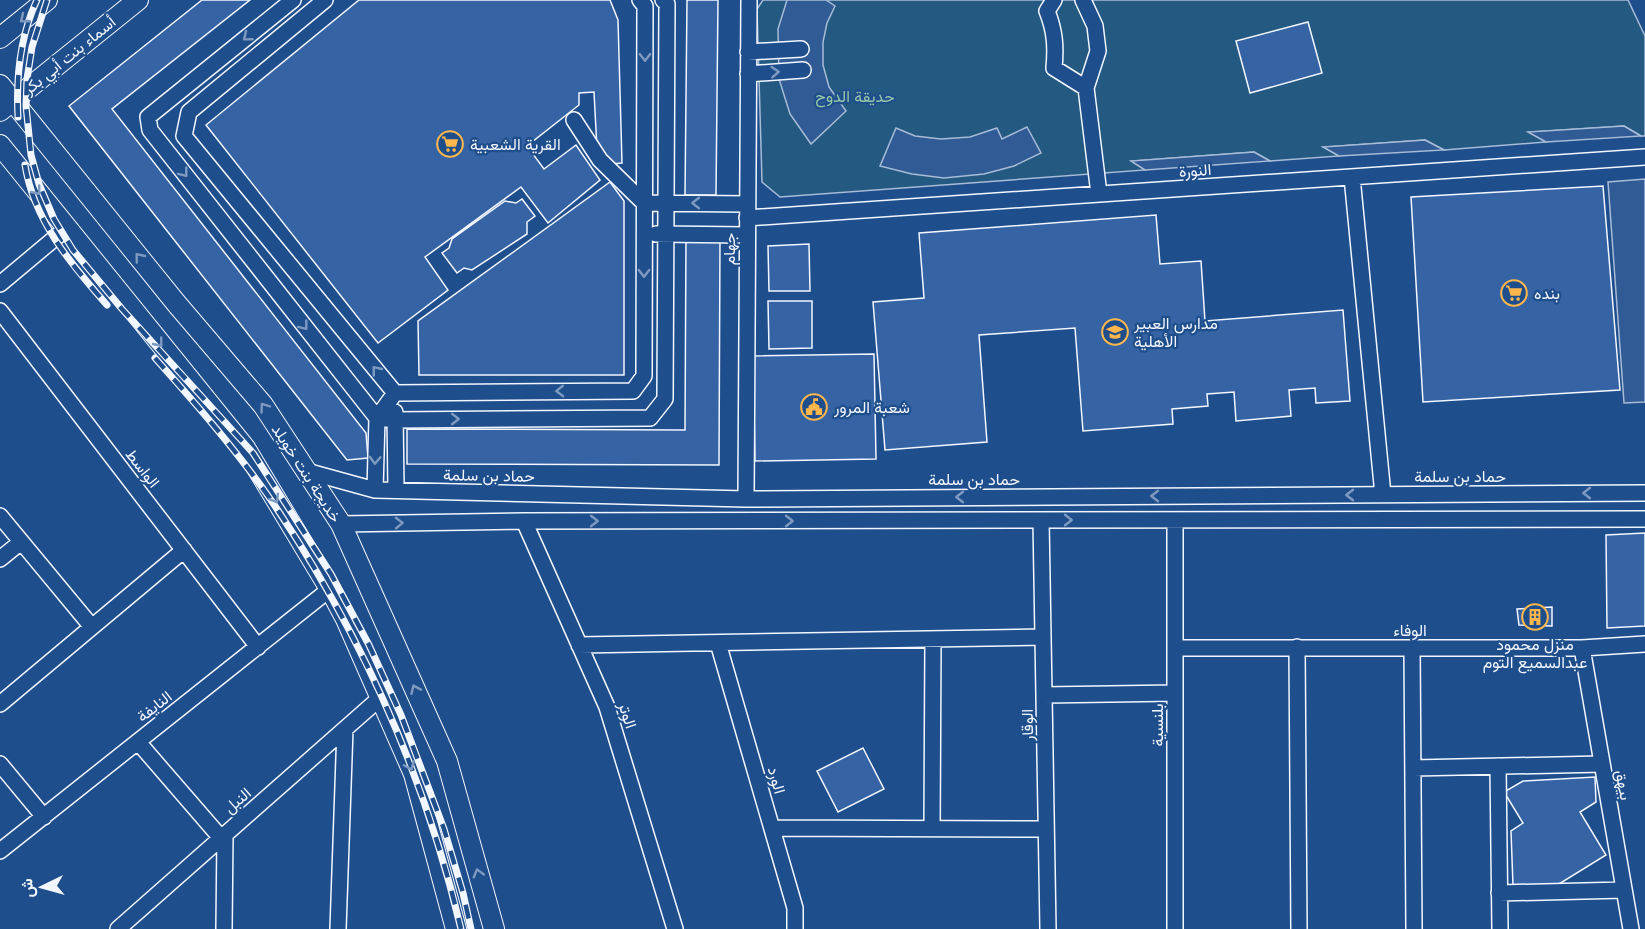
<svg xmlns="http://www.w3.org/2000/svg" width="1645" height="929" viewBox="0 0 1645 929" font-family="'PT Sans',Vazirmatn,sans-serif">
<style>
.green{fill:#245a82;stroke:#a8bbd7;stroke-width:1.5}
.parking{fill:#305b95;stroke:#a8bbd7;stroke-width:1.5}
.building{fill:#3563a3;stroke:#f2f6ff;stroke-width:1.5}
.lines{fill:none;stroke-linecap:round;stroke-linejoin:round}
.minor-casing{stroke:#f2f6ff;stroke-width:18}
.major-casing{stroke:#f2f6ff;stroke-width:22}
.minor{stroke:#1f4e8c;stroke-width:15}
.major{stroke:#1f4e8c;stroke-width:20}
.rail-casing{stroke:#f2f6ff;stroke-width:7}
.rail{stroke:#1f4e8c;stroke-width:4.5;stroke-dasharray:14;stroke-linecap:butt}
.oneway{stroke:#7e9ac0}
.labels{text-anchor:middle;stroke-width:4.5;stroke-linejoin:round;paint-order:stroke}
.street-label{font-size:16px;fill:#f2f6ff;stroke:#1f4e8c}
.park-label{font-size:16px;fill:#97c8a6;stroke:#1f4e8c}
.poi-label{font-size:16px;fill:#f2f6ff;stroke:#1f4e8c;text-anchor:start}
</style>
<rect width="100%" height="100%" fill="#1f4e8c"/>
<path class="green" d="M763,0H1628L1645,36V136H1641L1624,126L1530,132L1546,142L1444,150L1425,140L1324,147L1339,156L1270,161L1254,152L1132,161L1145,170L780,197L762,182L757,9Z"/>
<path class="parking" d="M787,0H826L835,6L827,23L823,42V65L829,87L846,111L811,144L790,114L779,79L778,29Z
M1624,126L1641,136L1546,142L1528,132Z
M1027,127L1041,153L1014,166L984,174L944,178L912,174L880,166L896,128L915,136L941,139L970,137L997,128L1002,139Z
M1425,140L1444,150L1339,156L1323,147Z
M1254,152L1270,161L1145,170L1131,161Z
M1645,179V402L1624,403L1608,182Z"/>
<path class="building" d="M202,0H250L112,109L366,433L368,458L347,460L69,106Z
M359,0H610L618,20L622,163L612,164L597,149L594,92L579,93V105L527,146L544,169L576,145L600,180L548,223L521,187L425,257L448,290L378,343L206,125Z
M687,0H718L716,195H685Z
M1308,22L1322,73L1250,93L1236,41Z
M610,182L624,201V375H419L418,321Z
M1603,186L1620,390L1423,402L1411,197Z
M522,199L535,216L527,222V234L472,270L464,268L457,273L442,253L449,248L452,239L505,201L516,203Z
M1156,215L1160,264L1201,261L1205,321L1343,310L1350,401L1316,403L1315,388L1289,390L1291,416L1236,421L1234,392L1207,394L1208,406L1172,409L1173,424L1083,431L1075,328L979,335L987,442L885,450L873,302L924,298L919,233Z
M686,238H720L719,465L407,464V429L685,430Z
M809,244L810,291H769L768,246Z
M768,301H812V348L769,349Z
M874,354L876,459L755,461L753,356Z
M1645,533V626L1607,628L1606,535Z
M1552,607V626L1519,625L1517,609Z
M863,748L884,789L838,812L817,771Z
M1595,777L1596,802L1580,812L1606,855L1559,884L1513,886L1511,831L1523,823L1504,792L1523,781Z"/>
<g class="lines">
<g class="minor-casing">
<path id="minor" d="M293,0L148,117L150,130L377,418L395,420L650,418L665,399L667,4L663,0
M325,0L189,112L184,136L395,393L633,391L644,376L645,6L640,0
M1054,0L1047,11C1055,31 1056,47 1054,68L1086,88
M1083,0L1095,26L1098,51L1086,88L1099,194
M748,52L801,49
M748,74L803,70
M574,120L600,160L644,203L747,204
M1352,177L1383,495
M747,218L1645,157
M656,234L747,235
M0,284L67,228
M0,311L258,647
M395,412L396,490
M306,471L375,490L746,499L1645,493
M375,490L377,418L395,393
M746,499L749,0
M0,516L92,627
M1041,520L1048,929
M1175,520V929
M524,521L607,707L675,929
M341,524L524,521L1645,519
M0,559L21,542
M718,643L795,908V929
M579,645L1043,637
M1297,647L1299,929
M1175,648H1582L1645,644
M1412,648L1414,929
M1582,648L1631,929
M1044,695L1175,693
M0,704L184,550
M138,742L221,838
M0,764L44,817
M1498,766L1500,929
M1413,768L1602,764
M772,828L1046,829
M932,829L933,639
M0,851L330,589
M1499,893L1624,890
M118,929L380,698
M224,929L225,834
M338,929L345,729"/>
</g>
<g class="major-casing">
<path id="major" d="M0,38L47,0
M0,85L176,303L263,405L341,524L447,761L494,929
M0,111L138,0
M0,145L245,448L330,589L346,619L414,774L456,929"/>
</g>
<use href="#minor" class="minor"/>
<use href="#major" class="major"/>
<g class="rail-casing">
<path id="rail" d="M47,0L32,47L27,79L26,106L31,155L39,184L54,219L73,250L122,309L253,453L331,574L369,645L401,715L444,829L463,893L471,929
M18,117C16,78 20,36 37,0
M25,165C34,221 71,264 107,305
M155,358C197,405 238,452 273,503C361,633 425,776 461,929"/>
</g>
<use href="#rail" class="rail"/>
</g>
<defs><path id="oneway-chevron" d="M-2-3.5L2.5 0L-2 3.5" fill="none" stroke-width="1.6" stroke-linecap="round" stroke-linejoin="round" transform="scale(1.5)"/></defs>
<g class="oneway">
<use href="#oneway-chevron" transform="translate(24 19) rotate(141)"/>
<use href="#oneway-chevron" transform="translate(247 37) rotate(141)"/>
<use href="#oneway-chevron" transform="translate(645 57) rotate(90)"/>
<use href="#oneway-chevron" transform="translate(775 72) rotate(-4)"/>
<use href="#oneway-chevron" transform="translate(184 173) rotate(52)"/>
<use href="#oneway-chevron" transform="translate(37 191) rotate(51)"/>
<use href="#oneway-chevron" transform="translate(696 203) rotate(-180)"/>
<use href="#oneway-chevron" transform="translate(139 257) rotate(-129)"/>
<use href="#oneway-chevron" transform="translate(644 273) rotate(90)"/>
<use href="#oneway-chevron" transform="translate(304 326) rotate(52)"/>
<use href="#oneway-chevron" transform="translate(159 343) rotate(51)"/>
<use href="#oneway-chevron" transform="translate(376 370) rotate(-129)"/>
<use href="#oneway-chevron" transform="translate(560 391) rotate(179)"/>
<use href="#oneway-chevron" transform="translate(264 407) rotate(-126)"/>
<use href="#oneway-chevron" transform="translate(455 419)"/>
<use href="#oneway-chevron" transform="translate(375 460) rotate(92)"/>
<use href="#oneway-chevron" transform="translate(1587 493) rotate(180)"/>
<use href="#oneway-chevron" transform="translate(1350 495) rotate(180)"/>
<use href="#oneway-chevron" transform="translate(1155 496) rotate(180)"/>
<use href="#oneway-chevron" transform="translate(960 497) rotate(180)"/>
<use href="#oneway-chevron" transform="translate(275 499) rotate(59)"/>
<use href="#oneway-chevron" transform="translate(1068 520)"/>
<use href="#oneway-chevron" transform="translate(594 521)"/>
<use href="#oneway-chevron" transform="translate(789 521)"/>
<use href="#oneway-chevron" transform="translate(399 523) rotate(-1)"/>
<use href="#oneway-chevron" transform="translate(415 689) rotate(-114)"/>
<use href="#oneway-chevron" transform="translate(410 766) rotate(67)"/>
<use href="#oneway-chevron" transform="translate(478 873) rotate(-106)"/>
</g>
<defs>
<g id="supermarket-ring" transform="scale(1.35)"><circle r="9.5" fill="#1f4e8c" stroke="#ffb74d" stroke-width="1.5"/><path d="M-6-5.5h2.5l.6 2H6L4.5 2H-2.5L-4.4-4H-6ZM-1.5 3.2a1.3 1.3 0 1 0 .1 0ZM3 3.2a1.3 1.3 0 1 0 .1 0Z" fill="#ffb74d"/></g>
<g id="school-ring" transform="scale(1.35)"><circle r="9.5" fill="#1f4e8c" stroke="#ffb74d" stroke-width="1.5"/><path d="M0-5L7-2L0 1L-7-2ZM-4 1L0 2.5L4 1V4Q0 6-4 4Z" fill="#ffb74d"/></g>
<g id="civic-ring" transform="scale(1.35)"><circle r="9.5" fill="#1f4e8c" stroke="#ffb74d" stroke-width="1.5"/><path d="M-.6-6.5H3V-4.5H.6V-3L4-1V1h2V6H-6V1h2V-1L-.6-3ZM-1.2 2.5V6h2.4V2.5Z" fill="#ffb74d"/></g>
<g id="building-ring" transform="scale(1.35)"><circle r="9.5" fill="#1f4e8c" stroke="#ffb74d" stroke-width="1.5"/><path d="M-4-6H4V6H1V3H-1V6H-4ZM-2.5-4.3h1.7v1.8h-1.7ZM.8-4.3h1.7v1.8H.8ZM-2.5-1h1.7V.8h-1.7ZM.8-1h1.7V.8H.8Z" fill="#ffb74d"/></g>
</defs>
<g fill-rule="evenodd">
<use href="#supermarket-ring" x="450" y="144"/>
<use href="#supermarket-ring" x="1514" y="293"/>
<use href="#school-ring" x="1115" y="332"/>
<use href="#civic-ring" x="814" y="407"/>
<use href="#building-ring" x="1535" y="617"/>
</g>
<g class="labels">
<g class="street-label">
<text transform="translate(69 55) rotate(-39)" y="6">أسماء بنت أبي بكر</text>
<text transform="translate(1195 170) rotate(-4)" y="6">النورة</text>
<text transform="translate(729 249) rotate(-90)" y="6">جهام</text>
<text transform="translate(143 468) rotate(52)" y="6">الواسط</text>
<text transform="translate(307 473) rotate(57)" y="6">خديجة بنت خويلد</text>
<text transform="translate(489 475) rotate(1)" y="6">حماد بن سلمة</text>
<text x="1460" y="482">حماد بن سلمة</text>
<text x="974" y="485">حماد بن سلمة</text>
<text x="1410" y="636">الوفاء</text>
<text transform="translate(154 706) rotate(-38)" y="6">النايفة</text>
<text transform="translate(628 715) rotate(72)" y="6">الوتر</text>
<text transform="translate(1027 725) rotate(-91)" y="6">الوقار</text>
<text transform="translate(1157 725) rotate(-90)" y="6">بلنسية</text>
<text transform="translate(777 780) rotate(74)" y="6">الورد</text>
<text transform="translate(1624 785) rotate(80)" y="6">بيهق</text>
<text transform="translate(237 800) rotate(-41)" y="6">النبل</text>
</g>
<g class="park-label">
<text x="855" y="102">حديقة الدوح</text>
</g>
<g class="poi-label">
<text x="470" y="150">القرية الشعبية</text>
<text x="1534" y="299">بنده</text>
<text x="1134" y="329">مدارس العبير<tspan x="1134" dy="18">الأهلية</tspan></text>
<text x="834" y="413">شعبة المرور</text>
<text x="1535" y="650" text-anchor="middle">منزل محمود<tspan x="1535" dy="18">عبدالسميع التوم</tspan></text>
</g>
</g>
<g transform="translate(42 887) rotate(265)" stroke="#1f4e8c" stroke-width="4.5" paint-order="stroke">
<path d="M0-4.5L10 22L0 15L-10 22Z" fill="#f2f6ff"/>
<text y="-9" font-size="16" font-weight="bold" text-anchor="middle" fill="#f2f6ff">ش</text>
</g>
</svg>
